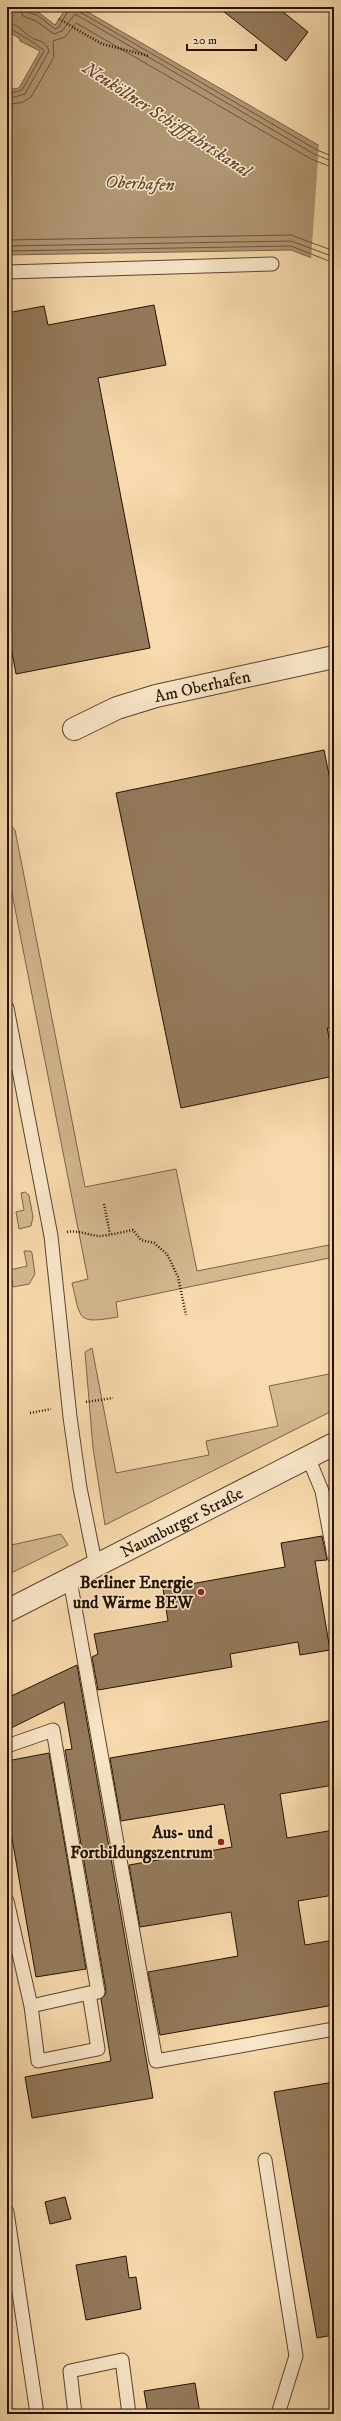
<svg xmlns="http://www.w3.org/2000/svg" width="341" height="2421" viewBox="0 0 341 2421" font-family="'IM FELL DW Pica',serif">
<style>
.green{fill:#d3b890;stroke:#7c6449}
.water{fill:#b09673;stroke:#796146}
.pier{fill:#f7daad}
.lines{fill:none;stroke-linecap:round;stroke-linejoin:round}
.shore{stroke:#6b543a;stroke-width:1}
.building{fill:#937a5b;stroke:#261102}
.lane-casing{stroke:#5a432d;stroke-width:15}
.street-casing{stroke:#5a432d;stroke-width:24}
.path{stroke:#261102;stroke-width:2.5;stroke-dasharray:1 2;stroke-linecap:butt}
.lane{stroke:#fae7ca;stroke-width:13}
.street{stroke:#fae7ca;stroke-width:22}
.poi-dot{fill:#8f2418;stroke:#fae7ca;stroke-width:1.5}
.labels{text-anchor:middle;stroke-width:3;stroke-linejoin:round;paint-order:stroke}
.street-label{font-size:17px;fill:#261102;stroke:#fae7ca}
.poi-label{font-size:17px;font-weight:bold;fill:#261102;stroke:#fae7ca;text-anchor:end}
.water-label{font-size:18px;font-style:italic;fill:#644d35;stroke:#fae7ca}
</style>
<rect width="100%" height="100%" fill="#f7daad"/>
<filter id="stains"><feTurbulence type="fractalNoise" baseFrequency=".005" numOctaves="4"/><feColorMatrix values="0 0 0 0 .2 0 0 0 0 .09 0 0 0 0 .02 0 0 0 .5 -.17"/></filter>
<radialGradient id="worn" r=".72"><stop offset=".6" stop-color="#630" stop-opacity="0"/><stop offset="1" stop-color="#630" stop-opacity=".3"/></radialGradient>
<path class="green" d="M7,821L15,830L85,1187L176,1169L197,1271L334,1244V1257L116,1302L118,1317C77,1324 81,1321 72,1283L88,1279L7,868Z
M25,1192L29,1195L33,1217L31,1226L19,1229L16,1212L24,1210L21,1193Z
M24,1251H31L32,1253L35,1274L29,1284L13,1287L10,1270L27,1266Z
M92,1348L116,1473L209,1455L206,1441L278,1426L269,1386L334,1373V1410L105,1525L93,1448L85,1352Z
M61,1534L68,1545L7,1575V1546Z"/>
<path class="water" d="M7,7H29L28,9L38,12L55,25L67,7H79L334,154L312,258L291,250L7,255V90L19,88L40,51L20,41L19,38L7,31Z"/>
<path class="pier" d="M319,144L334,151V269L311,260Z"/>
<g class="lines">
<path class="shore" d="M19,7L23,16L36,21L54,34L62,31L75,14L314,154L334,162
M24,7L26,12L37,15L55,29L59,27L70,7
M78,7L80,12L317,150L334,157
M7,23C17,23 22,31 29,36C36,42 46,39 49,51L25,94L7,99
M7,28C11,28 43,48 44,51L22,90L7,94
M7,105L23,102L31,97L54,57L53,41L65,37L76,23L311,159L334,168
M7,240L291,235L334,251
M7,246L291,241L334,257
M7,251L291,246L334,263"/>
</g>
<path class="building" d="M218,7H277L308,32L286,61Z
M154,305L166,365L98,378L150,648L16,674L7,626V313L44,306L48,325Z
M324,750L334,799V1027L327,1028L334,1060V1076L181,1108L116,793Z
M322,1536L327,1560L315,1561L330,1650L300,1655L298,1642L230,1654L232,1667L98,1690L92,1657L98,1654L94,1634L168,1621L163,1589L285,1567L281,1543Z
M77,1665L153,2098L32,2118L25,2077L111,2061L101,1999L105,1995L106,1991L65,1750L72,1749L64,1702L7,1730V1698Z
M334,1720V1785L280,1794L287,1838L334,1830V1895L298,1901L305,1945L334,1940V2005L160,2035L148,1972L238,1956L231,1912L140,1927L129,1865L232,1847L224,1804L121,1821L110,1758Z
M49,1753L86,1969L36,1977L7,1809V1761Z
M334,2082V2335L317,2338L274,2092Z
M65,2197L71,2219L50,2224L45,2202Z
M126,2256L129,2278L136,2277L141,2309L86,2320L76,2265Z
M195,2383L200,2414H148L144,2391Z"/>
<g class="lines">
<g class="lane-casing">
<path id="lane" d="M7,272L272,264
M7,1008L51,1236L70,1417L80,1488L96,1567
M308,1457L322,1491L334,1556
M70,1580L156,2061L334,2029
M7,1746L53,1730L98,1992L89,1993L98,2049L38,2061L31,2006L7,1901
M31,2006L89,1993
M265,2160L296,2356L278,2414
M7,2212L36,2407
M75,2414L70,2371L122,2360L129,2414"/>
</g>
<g class="street-casing">
<g id="street">
<path id="s1" d="M74,729L117,708L156,696L334,657"/>
<path id="s2" d="M7,1611L334,1444"/>
</g>
</g>
<path class="path" d="M59,19L102,44L149,56
M104,1204L110,1234
M67,1232C78,1230 88,1235 98,1236C109,1236 122,1232 133,1230L141,1240L154,1243L167,1254L178,1277L186,1315
M86,1402L113,1398
M30,1413L51,1409"/>
<use href="#lane" class="lane"/>
<use href="#street" class="street"/>
</g>
<g class="poi-dot">
<circle cx="201" cy="1592" r="4"/>
<circle cx="221" cy="1842" r="4"/>
</g>
<g class="labels">
<g class="street-label">
<text dy="6" stroke="none"><textPath href="#s1" startOffset="136">Am Oberhafen</textPath></text>
<text dy="6" stroke="none"><textPath href="#s2" startOffset="196">Naumburger Straße</textPath></text>
</g>
<g class="poi-label">
<text x="193" y="1588">Berliner Energie<tspan x="193" dy="20">und Wärme BEW</tspan></text>
<text x="213" y="1838">Aus- und<tspan x="213" dy="20">Fortbildungszentrum</tspan></text>
</g>
<g class="water-label">
<text transform="translate(167 119) rotate(33)" y="6">Neuköllner Schifffahrtskanal</text>
<text transform="translate(140 183) rotate(3)" y="6">Oberhafen</text>
</g>
</g>
<rect width="341" height="2421" fill="none" stroke="#f7daad" stroke-width="24"/>
<rect x="8" y="8" width="325" height="2405" fill="none" stroke="#261102" stroke-width="2"/>
<rect x="12" y="12" width="317" height="2397" fill="none" stroke="#261102"/>
<path d="M187 44v6h69v-6" fill="none" stroke="#261102" stroke-width="2"/>
<text x="193" y="44" font-size="12" fill="#261102" stroke="#fae7ca" stroke-width="3" paint-order="stroke">20 m</text>
<rect width="100%" height="100%" filter="url(#stains)"/>
<rect width="100%" height="100%" fill="url(#worn)"/>
</svg>
